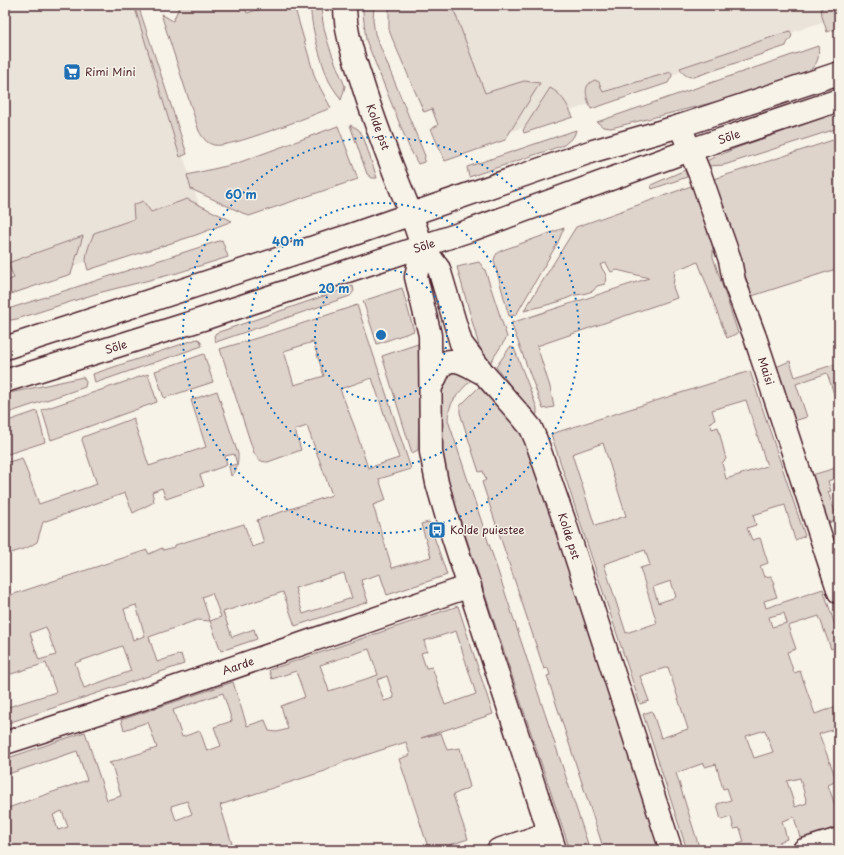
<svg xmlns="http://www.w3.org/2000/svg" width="844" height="855" viewBox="0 0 844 855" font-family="'Playpen Sans',sans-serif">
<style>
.built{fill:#eae3da}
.green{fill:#ded4cc;stroke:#947a7c;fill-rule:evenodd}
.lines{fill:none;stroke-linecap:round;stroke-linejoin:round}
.street-casing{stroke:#4a1f2b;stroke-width:25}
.secondary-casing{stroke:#4a1f2b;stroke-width:25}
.street{stroke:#f7f3e8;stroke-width:22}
.secondary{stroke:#f7f3e8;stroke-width:22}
.ring{fill:none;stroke:#1f6fb2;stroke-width:2;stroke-dasharray:2 4}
.labels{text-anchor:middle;stroke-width:3;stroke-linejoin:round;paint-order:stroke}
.poi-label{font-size:11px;fill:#4a1f2b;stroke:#f7f3e8;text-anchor:start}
.street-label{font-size:11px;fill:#4a1f2b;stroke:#f7f3e8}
.centre{fill:#1f6fb2;stroke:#f7f3e8;stroke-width:2}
.ring-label{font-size:12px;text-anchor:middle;font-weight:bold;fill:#1f6fb2;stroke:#f7f3e8;stroke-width:3;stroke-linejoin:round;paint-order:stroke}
</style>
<rect width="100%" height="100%" fill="#f7f3e8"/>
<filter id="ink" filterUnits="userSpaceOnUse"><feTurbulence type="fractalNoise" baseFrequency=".025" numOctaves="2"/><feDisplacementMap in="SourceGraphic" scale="8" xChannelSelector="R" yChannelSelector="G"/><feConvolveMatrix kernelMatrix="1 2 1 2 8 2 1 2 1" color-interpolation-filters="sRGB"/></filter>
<g filter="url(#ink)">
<path class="built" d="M9,5H134L204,220L5,290V6Z
M423,5H839V16L490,139Z"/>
<path class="green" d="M134,5H138L187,154L180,157Z
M180,5H244L247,13L274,5H294L315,78L331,108C312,115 229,149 214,145C206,143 203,138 199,131L161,14L173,21Z
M311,5H321C322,34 334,60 345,86L343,94L341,100C337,93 332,87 329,81C322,65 309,21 311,5Z
M363,5H374L373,20L375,34L425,156L424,162L418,164L409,147L366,40L363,13Z
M389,5H452L485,93L524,81L540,83L505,140L445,161L431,129L438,125L432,109L424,112L392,38L389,30Z
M821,5H839V28L827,32L822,16Z
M790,31L792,35C791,40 787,41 786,46L694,77C686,77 684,75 680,68Z
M818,46C820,59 817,64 808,72L723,100L611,128L603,127L597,122Z
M671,72L672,76L668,83L591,109C587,98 581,85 595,80L599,82L603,92Z
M550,88C562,94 567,104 573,117L524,133L523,130Z
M839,112V128L724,165L708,166L706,161L736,148Z
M350,125L358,129L363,136L377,178H372L367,174Z
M338,126L358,179L249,216L191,189L187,175L235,164Z
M576,130L574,136L564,145L469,177L467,167Z
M839,138V268L752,296L711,180Z
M685,170L687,177L652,189L651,185Z
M694,185L713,247V257L738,333L727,338L698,262L675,270L673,287L677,298L537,346L550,387L554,407L543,409L511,323L649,278L617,270L611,272L606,263L600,265L606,275L605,284L597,286L593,291L583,294L575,295L558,302L524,311L576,227Z
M187,199L232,221L196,235L88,270C83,257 89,246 94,233L134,219L133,205L143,201L151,212Z
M564,228L558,242L516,315L509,316L494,261C495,255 497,252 503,250Z
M83,236L71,274L5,296V282L14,278L8,263Z
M222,240L228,257L177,273L98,293L17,319L5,321V310Z
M479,262L485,270L507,337L490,363L479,346L457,267Z
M353,286L354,291L350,296L216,342L214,336L216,333Z
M402,288L414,331L377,344L363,301Z
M357,305L411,469L379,479L386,500L373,505L392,568L431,557L421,524L429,522L447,575L387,595L380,574L361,580L368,602L295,626L283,592L223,612L232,637L254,629L257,639L221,651L210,621L197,620L149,637L157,662L181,654L184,664L5,724V708L56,692L46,663L5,676V597L147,550L149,554L162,548L163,550L175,547V545L244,524L252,547L264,543L257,520L332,495L307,426L295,430L301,450L268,462C260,462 258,459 254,453L220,349L277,332ZM313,342L324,376L294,385L284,351ZM372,378L399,458L368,468L355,428L340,389ZM344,573L352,598L303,614L295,588ZM212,593L221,617L210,621L202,597ZM136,605L145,636L133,640L124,609ZM46,627L56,655L39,660L30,633ZM122,646L131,671L84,688L75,663Z
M197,339L200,340L202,346L95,383L93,374Z
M418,344L420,368L418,450L412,453L382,356Z
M510,347L514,348L537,408V414L534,415L532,413L496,367Z
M204,354L213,382L164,398L155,371Z
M790,361L795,377L839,363V409L827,373L796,384L807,417L794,421L776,367Z
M457,371L472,379C460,392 448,401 448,420L590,850H570L445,474L442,457V385L448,375Z
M750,371L805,536L795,540L785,505L753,515L756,525L747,528L752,540L760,538L768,563L760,566L764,577L771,576L775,583L773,586L777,597L764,601L766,608L823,589L839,637V646L831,649L819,616L788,626L796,649L787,652L794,673L800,671L815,714L839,706V728L819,734L837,781L828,785L835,805L839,804V829L801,841L794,817L782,821L787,839L779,842L780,849L720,850L744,842L740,828L734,829L731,817L721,820L717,804L731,800L727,788L723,789L716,764L705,767L704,763L676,773L700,850H687L643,714L652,711L661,738L688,729L668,667L640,676L649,701L640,704L551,434ZM746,400L767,466L726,479L722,463L726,459L718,427L712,429L710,422L715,420L712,410ZM603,443L626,516L595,526L572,454ZM645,550L650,565L640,568L657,623L626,633L604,564ZM671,581L676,597L658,603L653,587ZM784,613L787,623L772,627L769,617ZM765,730L773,752L754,758L746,736ZM800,778L807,803L795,807L787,781Z
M148,374L157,402L51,440L42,410Z
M83,377L86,382L85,387L5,414V394Z
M479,387L516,427L526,442L660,850H604L547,676L550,675L548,668L544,669L482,482L486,480L483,471L479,472L460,413V406Z
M217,391L238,454C238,462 238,471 231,476L229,466L237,464L234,454L225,456L227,465L200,475L204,486L166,499L162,488L152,492L154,502L133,513L125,493L43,522L37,542L27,548L5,555V486L7,485L5,480V463L22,458L39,504L97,484L82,440L83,437L134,418V422L149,466L206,447L191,400Z
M37,411L45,442L5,455V422Z
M839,467V477L828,481L831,491L828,492L838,520L828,523L812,475Z
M458,606L493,714L421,738L441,733L447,750L460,748L470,787L453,795L468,839L435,850H429L399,759L410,755L406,742L341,763L325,771L220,805L233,847L222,850H5V809L87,780L77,751L5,775V759L85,732L107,800L121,796L112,765L109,763L157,748L148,722L124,730L121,720L233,682L247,726L265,720L269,731L277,732L288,729L281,706L305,697L296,671L272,679L269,670ZM456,631L476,694L445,705L432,667L426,668L421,653L427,651L424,641ZM369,649L378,675L329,691L320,665ZM387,676L394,698L384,701L377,680ZM223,693L232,721L214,727L221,746L207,751L200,731L182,737L173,710ZM187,801L192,814L176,820L171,806ZM62,811L68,827L58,830L53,815Z"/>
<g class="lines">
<g class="street-casing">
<path id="street" d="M345,5C345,31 353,55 361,79C375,125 393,170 411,214
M680,126L701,177L730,260L734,281L755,337L839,592
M5,743L133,702L470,586
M498,850L549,833
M804,850L839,839"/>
</g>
<g class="secondary-casing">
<path id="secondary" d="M411,214L422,246L439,269L461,343L485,375L522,417L531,428L536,440L564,520L671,850
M422,246L416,277L430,335L431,452L437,483L450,528L555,850
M5,348L351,235L593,151L680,126L839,73
M5,381L203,319L471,230L690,150L839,100
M431,387C434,381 437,374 440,368C451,352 470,367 482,373"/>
</g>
<use href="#street" class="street"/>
<use href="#secondary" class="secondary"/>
</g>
</g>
<g class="ring">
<circle cx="381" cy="335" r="66"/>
<circle cx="381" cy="335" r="132"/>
<circle cx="381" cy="335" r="198"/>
</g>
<defs>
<g id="supermarket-square" transform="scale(0.9)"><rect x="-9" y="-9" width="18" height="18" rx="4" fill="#1f6fb2" stroke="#f7f3e8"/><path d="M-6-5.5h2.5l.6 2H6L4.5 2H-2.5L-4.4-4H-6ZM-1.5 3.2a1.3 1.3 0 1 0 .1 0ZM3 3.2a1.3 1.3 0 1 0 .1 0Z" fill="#fff"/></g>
<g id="bus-square" transform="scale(0.9)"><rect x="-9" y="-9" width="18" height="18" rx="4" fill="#1f6fb2" stroke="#f7f3e8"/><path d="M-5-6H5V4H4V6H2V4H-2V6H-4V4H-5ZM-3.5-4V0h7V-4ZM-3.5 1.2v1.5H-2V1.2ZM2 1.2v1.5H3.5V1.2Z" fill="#fff"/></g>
</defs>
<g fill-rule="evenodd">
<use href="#supermarket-square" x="72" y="72"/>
<use href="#bus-square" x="437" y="530"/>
</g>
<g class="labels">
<g class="poi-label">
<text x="85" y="76">Rimi Mini</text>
<text x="450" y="534">Kolde puiestee</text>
</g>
<g class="street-label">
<text transform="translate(378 127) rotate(70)" y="4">Kolde pst</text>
<text transform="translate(729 137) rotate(-19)" y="4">Sõle</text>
<text transform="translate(424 246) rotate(-18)" y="4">Sõle</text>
<text transform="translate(116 347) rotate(-17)" y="4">Sõle</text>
<text transform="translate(766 371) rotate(72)" y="4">Maisi</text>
<text transform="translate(569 536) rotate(72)" y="4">Kolde pst</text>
<text transform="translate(238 666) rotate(-19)" y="4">Aarde</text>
</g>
</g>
<circle cx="381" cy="335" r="6" class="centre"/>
<g class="ring-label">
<text x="241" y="199">60 m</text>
<text x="288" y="246">40 m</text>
<text x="334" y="293">20 m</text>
</g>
<rect width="844" height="855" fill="none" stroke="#f7f3e8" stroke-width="20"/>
<rect x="10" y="10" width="824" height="835" fill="none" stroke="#4a1f2b" stroke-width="1.5" filter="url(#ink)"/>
</svg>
